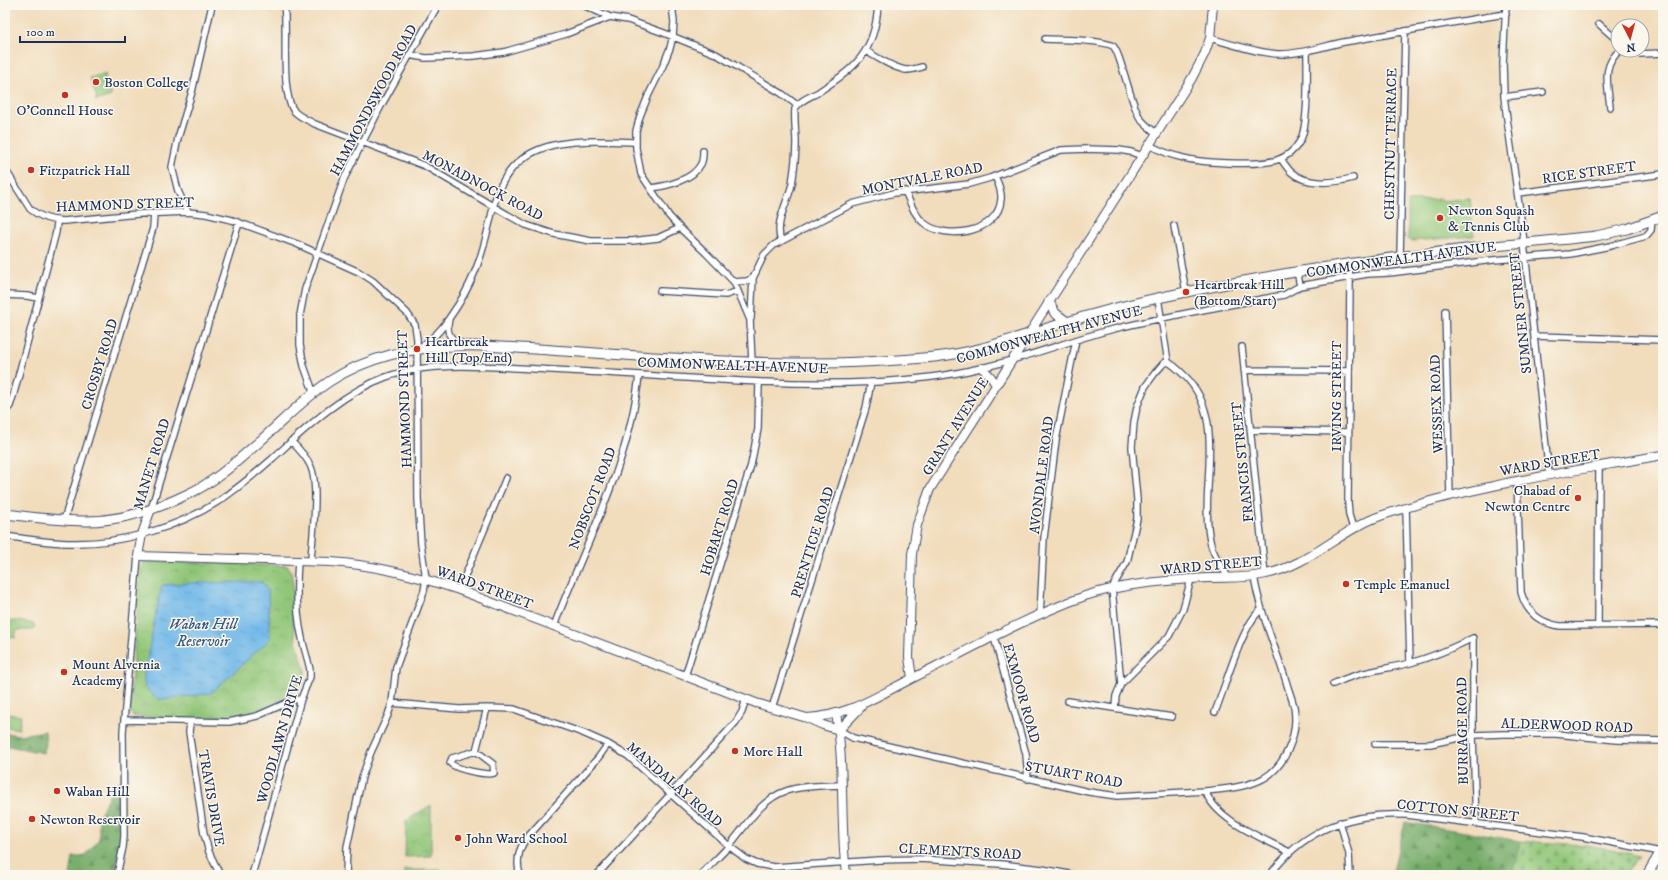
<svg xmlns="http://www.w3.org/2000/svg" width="1668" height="880" viewBox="0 0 1668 880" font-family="'IM FELL DW Pica',serif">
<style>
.grass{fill:#91c678;stroke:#567a6b}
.forest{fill:url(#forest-firs);stroke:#486d63}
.cemetery{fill:url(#cemetery-stones);stroke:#567a6b}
.park{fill:url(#park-crowns);stroke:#567a6b}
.water{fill:url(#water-ripples);stroke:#4674a4}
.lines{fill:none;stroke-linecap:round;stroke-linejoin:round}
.street-casing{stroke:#3b496c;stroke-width:8}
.secondary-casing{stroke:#3b496c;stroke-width:10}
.primary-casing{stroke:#3b496c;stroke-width:11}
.street{stroke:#fff;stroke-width:5.5}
.secondary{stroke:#fff;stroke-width:8}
.primary{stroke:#fff;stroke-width:9}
.poi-dot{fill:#c8321e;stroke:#fbf7ec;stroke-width:1.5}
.labels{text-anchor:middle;stroke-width:3;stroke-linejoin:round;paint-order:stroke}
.poi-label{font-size:14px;fill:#1b2f5e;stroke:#fbf7ec;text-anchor:start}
.street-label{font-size:14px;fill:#1b2f5e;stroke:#fbf7ec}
.water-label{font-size:15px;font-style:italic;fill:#355888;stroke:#fbf7ec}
</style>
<defs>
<pattern id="forest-firs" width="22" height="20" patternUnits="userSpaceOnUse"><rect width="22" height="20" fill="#74ab68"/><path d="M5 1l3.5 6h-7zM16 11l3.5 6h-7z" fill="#5e8c59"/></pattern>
<pattern id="cemetery-stones" width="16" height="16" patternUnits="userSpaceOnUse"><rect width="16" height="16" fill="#91c678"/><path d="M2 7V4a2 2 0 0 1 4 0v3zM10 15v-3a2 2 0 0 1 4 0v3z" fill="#7caa6a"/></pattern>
<pattern id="park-crowns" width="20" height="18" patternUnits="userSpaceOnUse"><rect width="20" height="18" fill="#91c678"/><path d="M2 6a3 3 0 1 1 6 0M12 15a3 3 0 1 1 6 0" fill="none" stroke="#7caa6a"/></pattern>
<pattern id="water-ripples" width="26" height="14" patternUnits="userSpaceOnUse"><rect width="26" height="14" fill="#72b9ea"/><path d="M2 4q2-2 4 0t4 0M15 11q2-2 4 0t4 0" fill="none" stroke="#5d97c1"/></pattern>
</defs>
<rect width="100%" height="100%" fill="#fbf7ec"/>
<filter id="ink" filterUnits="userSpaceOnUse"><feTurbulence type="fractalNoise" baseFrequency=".025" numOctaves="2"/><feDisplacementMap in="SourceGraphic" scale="8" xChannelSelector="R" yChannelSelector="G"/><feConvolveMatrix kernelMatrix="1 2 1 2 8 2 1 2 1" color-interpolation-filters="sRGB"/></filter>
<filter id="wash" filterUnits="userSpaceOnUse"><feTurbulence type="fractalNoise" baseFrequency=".012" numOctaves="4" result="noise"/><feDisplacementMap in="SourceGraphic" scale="16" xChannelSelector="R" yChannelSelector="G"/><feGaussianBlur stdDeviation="0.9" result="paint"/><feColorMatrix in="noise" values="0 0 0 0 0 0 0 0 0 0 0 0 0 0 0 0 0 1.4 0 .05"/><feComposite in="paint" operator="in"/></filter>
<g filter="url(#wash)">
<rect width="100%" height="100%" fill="#f1dcbb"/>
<path class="grass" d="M105,73L106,76H104L111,96L96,101L95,99L97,98L90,78Z
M1470,198L1474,236L1412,241L1408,239V201L1442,199V201Z
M5,713L21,716L19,729L5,727Z"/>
<path class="forest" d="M45,731L46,745L43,753L9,746H5V733L19,735Z
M120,780L122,839L114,875H70L73,857L86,855L99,839V817L112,788Z
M1405,822L1520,841L1512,875H1392Z"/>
<path class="cemetery" d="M1520,841L1585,845L1611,849L1639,856L1624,875H1512Z"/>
<path class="park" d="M150,561L288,566C297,579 291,605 293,621C295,638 299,655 306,670C305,673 304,676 303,679C295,694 252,716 235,718C202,721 166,719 133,716L129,711L141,567L143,562Z
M10,621H19L34,624L35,627L34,630H17L15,638L5,636V627Z
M431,805V856L405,857L406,821Z
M404,870H441V875H404Z"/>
<path class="water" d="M262,582L268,591L270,637L267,642L211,693L170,699H158L148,691L144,685V675L161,588L163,585L188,583Z"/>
</g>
<g filter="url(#ink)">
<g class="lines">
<g class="street-casing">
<path id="street" d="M284,5C288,30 280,93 294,111C299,117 308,120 315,124L425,166L508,215L526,225L554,234L591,241H632L658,238L680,228
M583,5L610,17L628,20L664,33L716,54L781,93L797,105
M672,5L674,22L673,36L670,48L662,68L649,94L640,116L636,131V148L641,174L669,216L680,228L706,253L734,282L750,320L752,362
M1506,5L1503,63L1504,97L1523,234L1549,475
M1599,24L1618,41
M1210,38C1230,44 1261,54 1281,54C1302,54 1324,46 1344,42C1398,33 1452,22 1506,14
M1045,39C1061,40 1100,39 1113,46C1120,51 1131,105 1140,118C1144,124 1150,128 1156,133
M1626,50L1639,54L1663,53
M866,51C878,58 893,68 906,70C912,70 917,68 922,67
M409,55L426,58L474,56L504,52L566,34L610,17
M1504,97L1543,92
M1610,107C1608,84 1601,67 1620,50
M1149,145C1159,150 1169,155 1180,157C1199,163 1258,166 1277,160C1286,157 1295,150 1300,141C1309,125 1307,72 1307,51
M1281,159C1284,163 1287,168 1291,172C1306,186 1334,183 1353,178
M5,169L30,209C40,217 51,221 64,221L138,214L188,212L206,214L232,220L297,244L359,272L373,281L407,313L415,325L417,339L418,499L421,544L426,579L424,591L396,667L392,703L388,715L371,752L362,777L347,847L346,875
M651,188C667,186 693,180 701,164C703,160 703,155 703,151
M905,191C910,202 914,215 924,223C946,241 999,233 1001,199C1002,191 998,183 995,176
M1518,193L1663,174
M188,212L178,191L172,167L178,138L192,92L212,5
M1174,226L1186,292
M781,241C774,223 788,202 792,184C794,171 796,157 796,143C796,132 794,120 795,109C799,100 810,97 817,93C855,68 875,53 878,5
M1400,256L1405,31
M1348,263L1350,278L1348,503L1349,515L1353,528
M1297,271L1300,286
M734,282L747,281L753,278L764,255L774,245L852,204L894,193L969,184L990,178L1061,150L1086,149L1119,150L1131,152L1142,156
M660,291L726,295L738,291
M5,295L27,296L38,298
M1158,298L1168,362C1174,365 1179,370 1184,375C1230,420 1197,490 1211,545C1214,556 1222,567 1228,577
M1445,311L1450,496
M751,318L753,278
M449,319C446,331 449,340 461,343
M1535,336L1663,340
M420,347C438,336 447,322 458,305C478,273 485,244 493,208C510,134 575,140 636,142
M1242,347L1265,575
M1244,370L1348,371
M314,394L304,366L300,345V315L305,289L344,179L381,106L438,5
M5,412L10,406L14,393L56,232L57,221
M1251,430L1348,432
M291,441C298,448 306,456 310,465C320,484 312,538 311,561
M1517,481L1521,592C1526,612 1540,623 1560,626L1663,625
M1406,508L1410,663
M151,509L239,223
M64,520L153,228L154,214
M5,536C27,539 50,543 72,543C122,544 177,528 219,501C238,488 255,474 272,459C306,428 342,393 386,377C434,359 502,368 553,370C661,375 768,387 876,382C910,380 943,377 976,369C1020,360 1062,343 1106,331C1164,316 1224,306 1284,295L1300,286L1367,274L1389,273L1493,260L1570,254L1610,246L1646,236L1651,230L1652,220
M459,590L506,478
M1040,615L1044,538L1056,440L1076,340
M554,626C585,544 630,464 639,375
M1598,626L1599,467
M994,637L1026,754L1028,779
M685,676L751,465L758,429L759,383
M1121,684L1169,636L1183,609L1191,579
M1333,684C1360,671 1383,670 1410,663C1432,657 1453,648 1473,638V735L1476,823
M1068,701L1172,717
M392,703L459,709L487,708L514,709L583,733L608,744L628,756L729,846L746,859L757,864L774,867L880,860L920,859L1001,864L1042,869L1074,875
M772,708L866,408L871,382
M1115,708L1116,696L1121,684L1112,588L1127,562L1137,519V499L1132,447L1134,422L1137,407L1145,387L1155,373L1164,363L1168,362
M1215,712C1225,688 1242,624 1261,610
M125,720L229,722L257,716L293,700L301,699
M190,722L189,732L204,834L209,852L220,875
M839,730L853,738L1089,792L1117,796L1205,791C1217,821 1261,837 1289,852
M1375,744H1430L1473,735L1503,734H1556L1617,740L1663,741
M476,751L493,764L494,773C487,776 455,769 450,763L452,758L476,751L487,708
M1205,791C1223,789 1241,788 1258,781C1285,770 1299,734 1294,707C1292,698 1288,689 1286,681C1275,646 1260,613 1254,576
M1340,822L1349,854L1350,875
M117,875L123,847L124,836L123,732L138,556
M252,875L301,699L310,677V670C308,659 304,649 302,638C296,612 296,587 298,561
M520,875C516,862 518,851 525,840L598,758L608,744
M597,875L736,722L742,712L746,699
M701,875C710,865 720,856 729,846C745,827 761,799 786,791C803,785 823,786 841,785
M1270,875C1303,829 1352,812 1407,815L1583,837L1661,852"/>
</g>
<g class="secondary-casing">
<path id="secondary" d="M982,368L991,377L996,385
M151,509L142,534L138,556L331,562C374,565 418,576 459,590L756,703L807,718L823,725L839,730L861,707
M912,678L909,657L912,554L917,525L930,489L1192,78L1205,53L1210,38L1213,5
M836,713C845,767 840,821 846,875
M807,718C852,715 878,695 917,676C972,648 1027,617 1085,596C1121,584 1169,580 1207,578C1226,577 1246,579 1266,574C1310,565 1341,529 1383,515C1474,485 1569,472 1663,455"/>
</g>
<g class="primary-casing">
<path id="primary" d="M1049,302L1055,313L1067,322
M5,514C32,517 59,521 86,521C121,521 157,509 188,494C215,482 237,461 259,442C282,422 304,398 330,381C375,352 428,344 481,346C632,353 783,373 934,357C976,353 1014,338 1054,326C1098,312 1141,301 1186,292C1279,273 1372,259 1466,249C1509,244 1553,241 1596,236L1627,229L1663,216
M1647,875L1663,848"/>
</g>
<use href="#street" class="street"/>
<use href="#secondary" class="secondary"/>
<use href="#primary" class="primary"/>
</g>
</g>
<g class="poi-dot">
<circle cx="96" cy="82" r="4"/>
<circle cx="65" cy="95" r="4"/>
<circle cx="31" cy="170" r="4"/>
<circle cx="1440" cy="218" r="4"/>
<circle cx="1186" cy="292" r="4"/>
<circle cx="417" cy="349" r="4"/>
<circle cx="1578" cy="498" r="4"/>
<circle cx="1346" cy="584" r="4"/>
<circle cx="64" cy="672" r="4"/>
<circle cx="735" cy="751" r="4"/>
<circle cx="57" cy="791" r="4"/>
<circle cx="32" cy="819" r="4"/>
<circle cx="458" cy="838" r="4"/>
</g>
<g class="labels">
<g class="poi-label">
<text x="104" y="87">Boston College</text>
<text x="65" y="115" text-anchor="middle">O'Connell House</text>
<text x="39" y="175">Fitzpatrick Hall</text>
<text x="1448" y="215">Newton Squash<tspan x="1448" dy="16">&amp; Tennis Club</tspan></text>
<text x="1194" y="289">Heartbreak Hill<tspan x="1194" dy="16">(Bottom/Start)</tspan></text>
<text x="425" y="346">Heartbreak<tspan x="425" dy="16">Hill (Top/End)</tspan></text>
<text x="1570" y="495" text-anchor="end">Chabad of<tspan x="1570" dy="16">Newton Centre</tspan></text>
<text x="1354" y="589">Temple Emanuel</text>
<text x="72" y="669">Mount Alvernia<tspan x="72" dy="16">Academy</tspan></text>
<text x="743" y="756">More Hall</text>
<text x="65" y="796">Waban Hill</text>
<text x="40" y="824">Newton Reservoir</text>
<text x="466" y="843">John Ward School</text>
</g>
<g class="street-label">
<text transform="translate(373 100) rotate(-62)" y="5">HAMMONDSWOOD ROAD</text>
<text transform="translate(1390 144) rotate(-89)" y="5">CHESTNUT TERRACE</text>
<text transform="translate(1589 172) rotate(-8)" y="5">RICE STREET</text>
<text transform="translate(922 178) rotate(-11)" y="5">MONTVALE ROAD</text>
<text transform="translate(483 185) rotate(28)" y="5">MONADNOCK ROAD</text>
<text transform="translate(125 204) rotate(-2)" y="5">HAMMOND STREET</text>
<text transform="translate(1401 259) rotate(-8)" y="5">COMMONWEALTH AVENUE</text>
<text transform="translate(1520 313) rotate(-96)" y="5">SUMNER STREET</text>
<text transform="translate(1049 334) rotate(-15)" y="5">COMMONWEALTH AVENUE</text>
<text transform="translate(99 364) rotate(-73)" y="5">CROSBY ROAD</text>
<text transform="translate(733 365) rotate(2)" y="5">COMMONWEALTH AVENUE</text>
<text transform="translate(1336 396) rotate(-90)" y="5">IRVING STREET</text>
<text transform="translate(404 399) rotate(-92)" y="5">HAMMOND STREET</text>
<text transform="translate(1436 404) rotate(-92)" y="5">WESSEX ROAD</text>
<text transform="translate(955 426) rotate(-58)" y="5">GRANT AVENUE</text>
<text transform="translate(1242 462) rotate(-96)" y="5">FRANCIS STREET</text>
<text transform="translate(1550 462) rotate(-10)" y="5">WARD STREET</text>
<text transform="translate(151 464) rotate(-73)" y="5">MANET ROAD</text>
<text transform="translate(1041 475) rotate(-83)" y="5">AVONDALE ROAD</text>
<text transform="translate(592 498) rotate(-69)" y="5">NOBSCOT ROAD</text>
<text transform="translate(719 527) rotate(-73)" y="5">HOBART ROAD</text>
<text transform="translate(812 542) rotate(-73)" y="5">PRENTICE ROAD</text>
<text transform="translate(1211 565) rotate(-5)" y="5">WARD STREET</text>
<text transform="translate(485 587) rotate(20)" y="5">WARD STREET</text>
<text transform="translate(1022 693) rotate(74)" y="5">EXMOOR ROAD</text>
<text transform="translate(1567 725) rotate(2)" y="5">ALDERWOOD ROAD</text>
<text transform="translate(1462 731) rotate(-91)" y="5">BURRAGE ROAD</text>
<text transform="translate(279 739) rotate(-74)" y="5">WOODLAWN DRIVE</text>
<text transform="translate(1074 774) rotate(10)" y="5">STUART ROAD</text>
<text transform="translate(675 784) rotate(41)" y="5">MANDALAY ROAD</text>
<text transform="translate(212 798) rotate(80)" y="5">TRAVIS DRIVE</text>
<text transform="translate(1458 810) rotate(6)" y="5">COTTON STREET</text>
<text transform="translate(960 851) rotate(3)" y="5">CLEMENTS ROAD</text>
</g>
<g class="water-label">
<text x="203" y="629">Waban Hill<tspan x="203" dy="17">Reservoir</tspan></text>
</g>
</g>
<rect width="1668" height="880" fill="none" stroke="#fbf7ec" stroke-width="20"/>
<g transform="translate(1630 38) rotate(174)"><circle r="19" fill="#fbf7ec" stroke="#a1a7b3"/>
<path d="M0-3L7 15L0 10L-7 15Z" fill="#c8321e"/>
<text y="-6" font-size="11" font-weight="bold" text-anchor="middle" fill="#1b2f5e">N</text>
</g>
<path d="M20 36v6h105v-6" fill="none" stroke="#1b2f5e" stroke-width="2"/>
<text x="26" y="36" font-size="12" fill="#1b2f5e" stroke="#fbf7ec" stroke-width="3" paint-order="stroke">100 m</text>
</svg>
